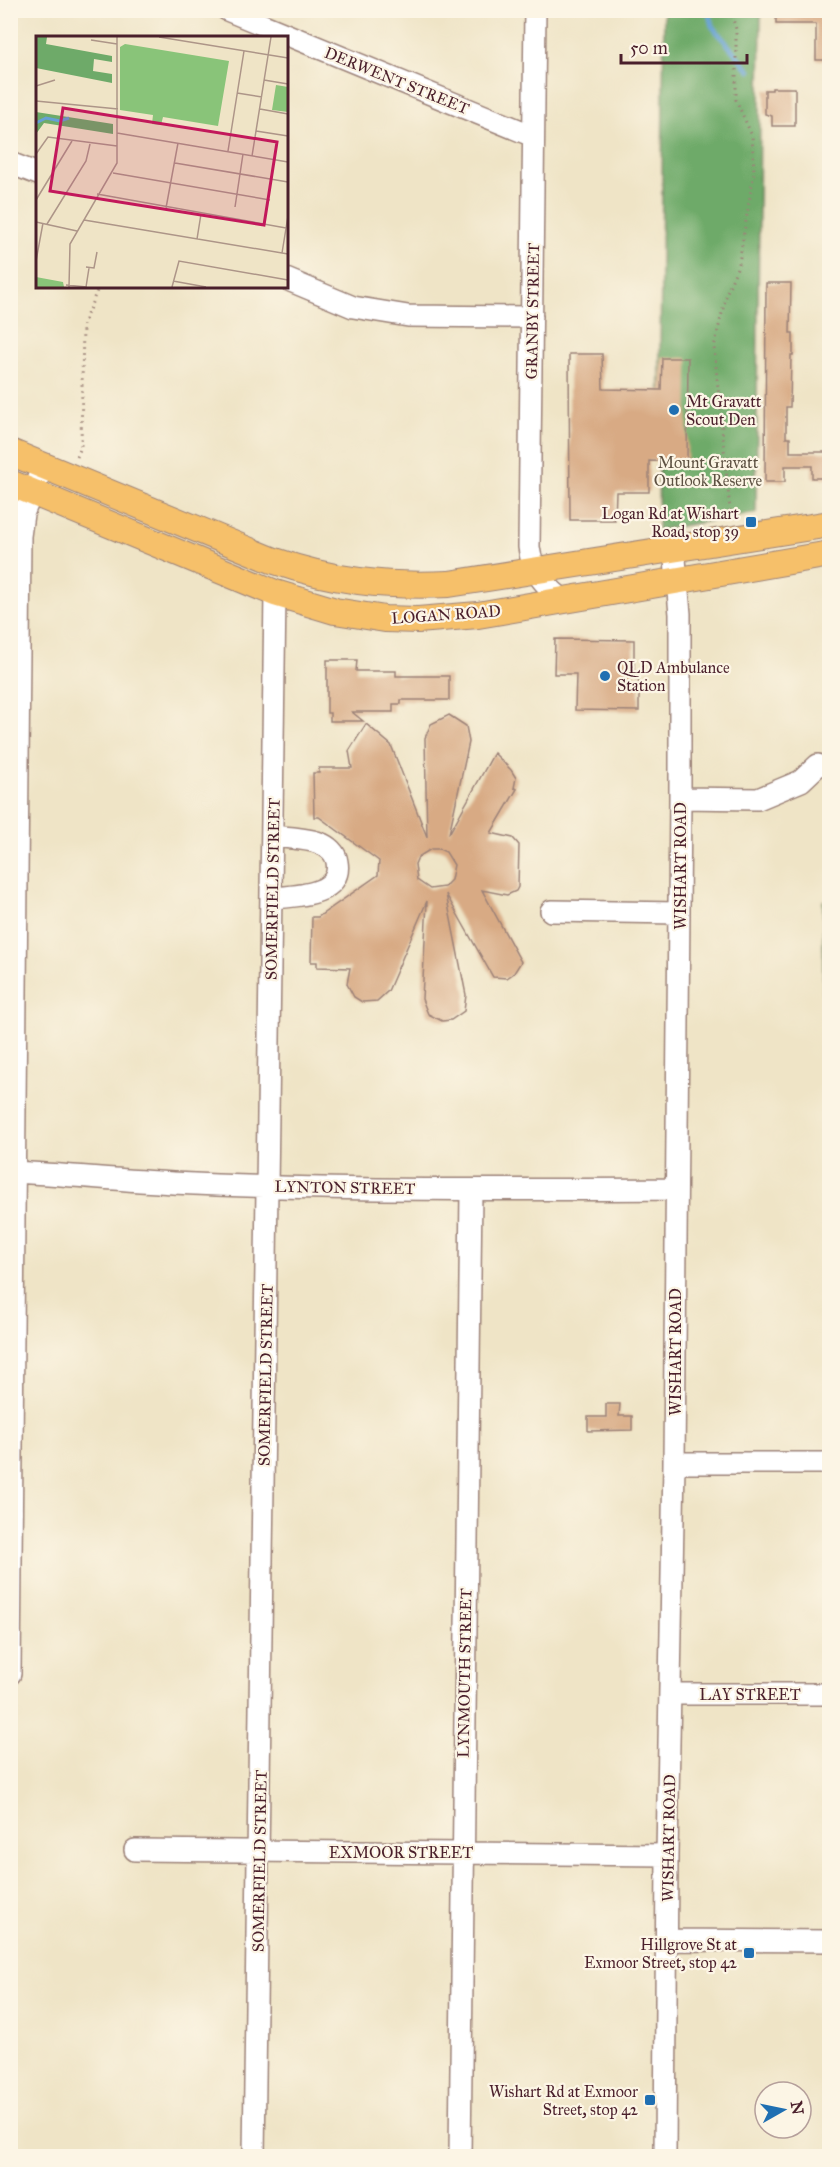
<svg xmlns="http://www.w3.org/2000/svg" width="840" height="2167" viewBox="0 0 840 2167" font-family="'IM FELL Great Primer',serif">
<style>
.green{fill:#89c479;stroke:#6a7252;stroke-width:1.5}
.forest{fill:#6eaa69;stroke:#5c644a;stroke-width:1.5}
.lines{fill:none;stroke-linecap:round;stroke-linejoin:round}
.stream{stroke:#65a0d5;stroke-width:5}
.building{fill:#d8aa84;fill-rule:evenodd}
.minor-casing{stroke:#9c8278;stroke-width:24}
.major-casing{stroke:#9c8278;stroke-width:28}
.path{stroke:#9c8278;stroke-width:3;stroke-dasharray:1.5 4.5;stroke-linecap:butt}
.minor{stroke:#fff;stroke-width:21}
.major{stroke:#f6c06b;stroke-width:26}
.poi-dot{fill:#1f6fb2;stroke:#fcf5e5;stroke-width:2}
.labels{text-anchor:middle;stroke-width:4.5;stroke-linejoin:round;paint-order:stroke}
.street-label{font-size:16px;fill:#4a1f2b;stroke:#fcf5e5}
.poi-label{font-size:16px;fill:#4a1f2b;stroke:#fcf5e5;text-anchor:end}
.park-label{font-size:16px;fill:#5d5142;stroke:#fcf5e5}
.inset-river{fill:none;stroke:#65a0d5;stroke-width:3}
.inset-road{fill:none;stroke:#ad9588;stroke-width:1.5}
.view{fill:#c2185b;fill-opacity:0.15;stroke:#c2185b;stroke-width:3}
.inset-edge{fill:none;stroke:#4a1f2b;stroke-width:3}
</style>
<rect width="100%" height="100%" fill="#fcf5e5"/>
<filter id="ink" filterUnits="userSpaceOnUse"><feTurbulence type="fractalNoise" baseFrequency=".0167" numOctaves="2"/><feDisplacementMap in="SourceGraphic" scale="12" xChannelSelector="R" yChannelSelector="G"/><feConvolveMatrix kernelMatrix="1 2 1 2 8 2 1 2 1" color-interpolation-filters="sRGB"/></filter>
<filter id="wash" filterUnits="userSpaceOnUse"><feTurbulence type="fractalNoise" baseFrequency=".008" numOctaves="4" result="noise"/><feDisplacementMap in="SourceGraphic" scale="24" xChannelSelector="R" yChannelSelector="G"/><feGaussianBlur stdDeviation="1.35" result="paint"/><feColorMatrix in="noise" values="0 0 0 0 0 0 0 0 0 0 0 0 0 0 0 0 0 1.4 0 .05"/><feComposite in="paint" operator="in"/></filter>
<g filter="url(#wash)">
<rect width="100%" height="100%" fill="#efe4c6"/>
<path class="green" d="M823,901H829V992H823Z"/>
<path class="forest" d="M664,11H761L756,513L658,530Z"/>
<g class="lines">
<path class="stream" d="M708,10L712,26L750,71"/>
</g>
<g id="blocks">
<path class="building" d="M776,10H830V60H816V24H776Z
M772,88H795V126H772V116L765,114V90H772Z
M766,283H791L790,333H793V355H791L790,407H786V438H790V452H830V478H812V466H785V482H765Z
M569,354H602L603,389L661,390L662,358H688L687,462L649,461V492H616L615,520H570Z
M555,639L634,640V678L639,682V711L575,710L576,674H554Z
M327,660H357L356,671H396V676H449V700H401V704H393V712H352L363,721H330V713H327Z
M449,715L466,726L469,742L449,834L494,753L511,770L516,778L514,788L517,789L491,833L513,838L519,845L518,887L516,891L507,895L482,890L521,962L514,973L507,978L493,977L446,894L466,995L464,1011L451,1020L442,1021L428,1014L422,999L427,901L388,991L377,1001L362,1002L354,997L347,984L350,968L317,967V962H311L312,917H318L378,875L379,861L319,817H314L313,773H319V768H352L349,751L366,724L391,745L427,837L425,738L431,724ZM431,849H439L446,852L454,865L451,880L444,887L430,889L417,880L415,864L418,857Z
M606,1404H620L619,1416H632V1430L588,1431V1417H606Z"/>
</g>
</g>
<g filter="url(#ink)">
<use href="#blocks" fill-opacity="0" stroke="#9c8278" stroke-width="1.5"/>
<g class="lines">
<g class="minor-casing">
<path id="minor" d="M227,10L533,136
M535,10L529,547C532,571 543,584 562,599
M10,163L38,174
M286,279L353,307L408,316L532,317
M680,798L758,799L801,781L818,765
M272,898C294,896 343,896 337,862C336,853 328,846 319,843C307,838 286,838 273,836
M551,911L679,913
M15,1172C68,1175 120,1180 173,1183C341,1191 509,1190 676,1189
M674,1463H830
M10,1674L20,536L23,514L43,466
M670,1694H830
M135,1850L667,1855
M667,1940L830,1941
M254,2156L275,593
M460,2156L471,1190
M665,2156L667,1855L674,1463L680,798V614L674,548"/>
</g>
<g class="major-casing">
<path id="major" d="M10,452L272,560C332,581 385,587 449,584L830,524
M10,483L275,593L335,611L385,619L418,620L478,615L830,554"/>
</g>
<path class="path" d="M730,10L736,29V100L752,136L754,172L739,263L727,292L714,347L731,520
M77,457L81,447L83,324L99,286"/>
<use href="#minor" class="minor"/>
<use href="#major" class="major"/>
</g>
</g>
<g class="poi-dot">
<circle cx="674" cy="410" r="6"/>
<rect x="745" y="516" width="12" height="12" rx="3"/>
<circle cx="605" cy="676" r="6"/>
<rect x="743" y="1947" width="12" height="12" rx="3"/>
<rect x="644" y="2094" width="12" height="12" rx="3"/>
</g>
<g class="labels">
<g class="street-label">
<text transform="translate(397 80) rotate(22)" y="6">DERWENT STREET</text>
<text transform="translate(532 311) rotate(-89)" y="6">GRANBY STREET</text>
<text transform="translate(446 614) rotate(-4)" y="6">LOGAN ROAD</text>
<text transform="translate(680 866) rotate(-90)" y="6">WISHART ROAD</text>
<text transform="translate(272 889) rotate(-89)" y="6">SOMERFIELD STREET</text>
<text transform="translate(345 1187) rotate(1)" y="6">LYNTON STREET</text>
<text transform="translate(675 1352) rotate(-90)" y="6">WISHART ROAD</text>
<text transform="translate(265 1375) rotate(-89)" y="6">SOMERFIELD STREET</text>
<text transform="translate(464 1673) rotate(-89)" y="6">LYNMOUTH STREET</text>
<text x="750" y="1700">LAY STREET</text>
<text transform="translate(668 1838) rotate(-89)" y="6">WISHART ROAD</text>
<text x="401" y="1858">EXMOOR STREET</text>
<text transform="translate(259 1861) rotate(-89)" y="6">SOMERFIELD STREET</text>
</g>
<g class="poi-label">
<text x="686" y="407" text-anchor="start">Mt Gravatt<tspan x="686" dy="18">Scout Den</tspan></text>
<text x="739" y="519">Logan Rd at Wishart<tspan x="739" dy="18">Road, stop 39</tspan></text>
<text x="617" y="673" text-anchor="start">QLD Ambulance<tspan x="617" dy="18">Station</tspan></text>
<text x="737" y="1950">Hillgrove St at<tspan x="737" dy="18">Exmoor Street, stop 42</tspan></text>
<text x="638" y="2097">Wishart Rd at Exmoor<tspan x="638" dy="18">Street, stop 42</tspan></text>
</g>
<g class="park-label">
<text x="708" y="468">Mount Gravatt<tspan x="708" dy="18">Outlook Reserve</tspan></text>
</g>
</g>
<g transform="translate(36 36)">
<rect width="252" height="252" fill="#efe4c6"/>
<path d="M89,8L193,25L182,90L127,81L125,89L116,88L117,79L84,74V11ZM240,49L252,51V76L236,74ZM0,241L27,246L28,251H0Z" fill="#89c479"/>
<path d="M0,1H11L10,8L76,20V26L58,23L57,35L76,38V47L0,32ZM0,76L77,88V98L8,87L0,98Z" fill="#6eaa69"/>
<path class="inset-river" d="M0,87L10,82L24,85L33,82"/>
<path class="inset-road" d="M123,1L252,22M55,4L81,8M228,44L252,48M0,50L19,44M201,57L226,61M0,65L82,73M224,73L252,78M220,95L252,100M81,97L252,126M192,115L208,15M0,118L12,101L81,110M216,120L235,1M139,127L252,146M77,137L234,164M61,158L250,192M0,164L36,105M199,171L207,118M130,172L142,107M48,184L252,218M0,186L41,195M11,188L50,125L54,108M161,203L165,178M246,217L252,180M0,225L7,187M50,231L58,232L61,216M137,245L170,251M30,249L51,251M33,251L34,208L81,127V1M50,251L53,232M136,251L143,225L252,244"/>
<path class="view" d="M27,72L241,106L228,189L14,155Z"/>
<rect width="252" height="252" class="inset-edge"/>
</g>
<rect width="840" height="2167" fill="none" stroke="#fcf5e5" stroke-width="36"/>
<g transform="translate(783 2110) rotate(81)"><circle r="28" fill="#fcf5e5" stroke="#b59f9b" stroke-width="1.5"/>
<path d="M0-4.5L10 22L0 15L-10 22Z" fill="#1f6fb2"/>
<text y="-9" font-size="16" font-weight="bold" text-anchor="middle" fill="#4a1f2b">N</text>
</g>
<path d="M621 54v9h126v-9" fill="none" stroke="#4a1f2b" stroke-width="3"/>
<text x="630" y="54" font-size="18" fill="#4a1f2b" stroke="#fcf5e5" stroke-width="4.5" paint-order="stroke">50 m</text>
</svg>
